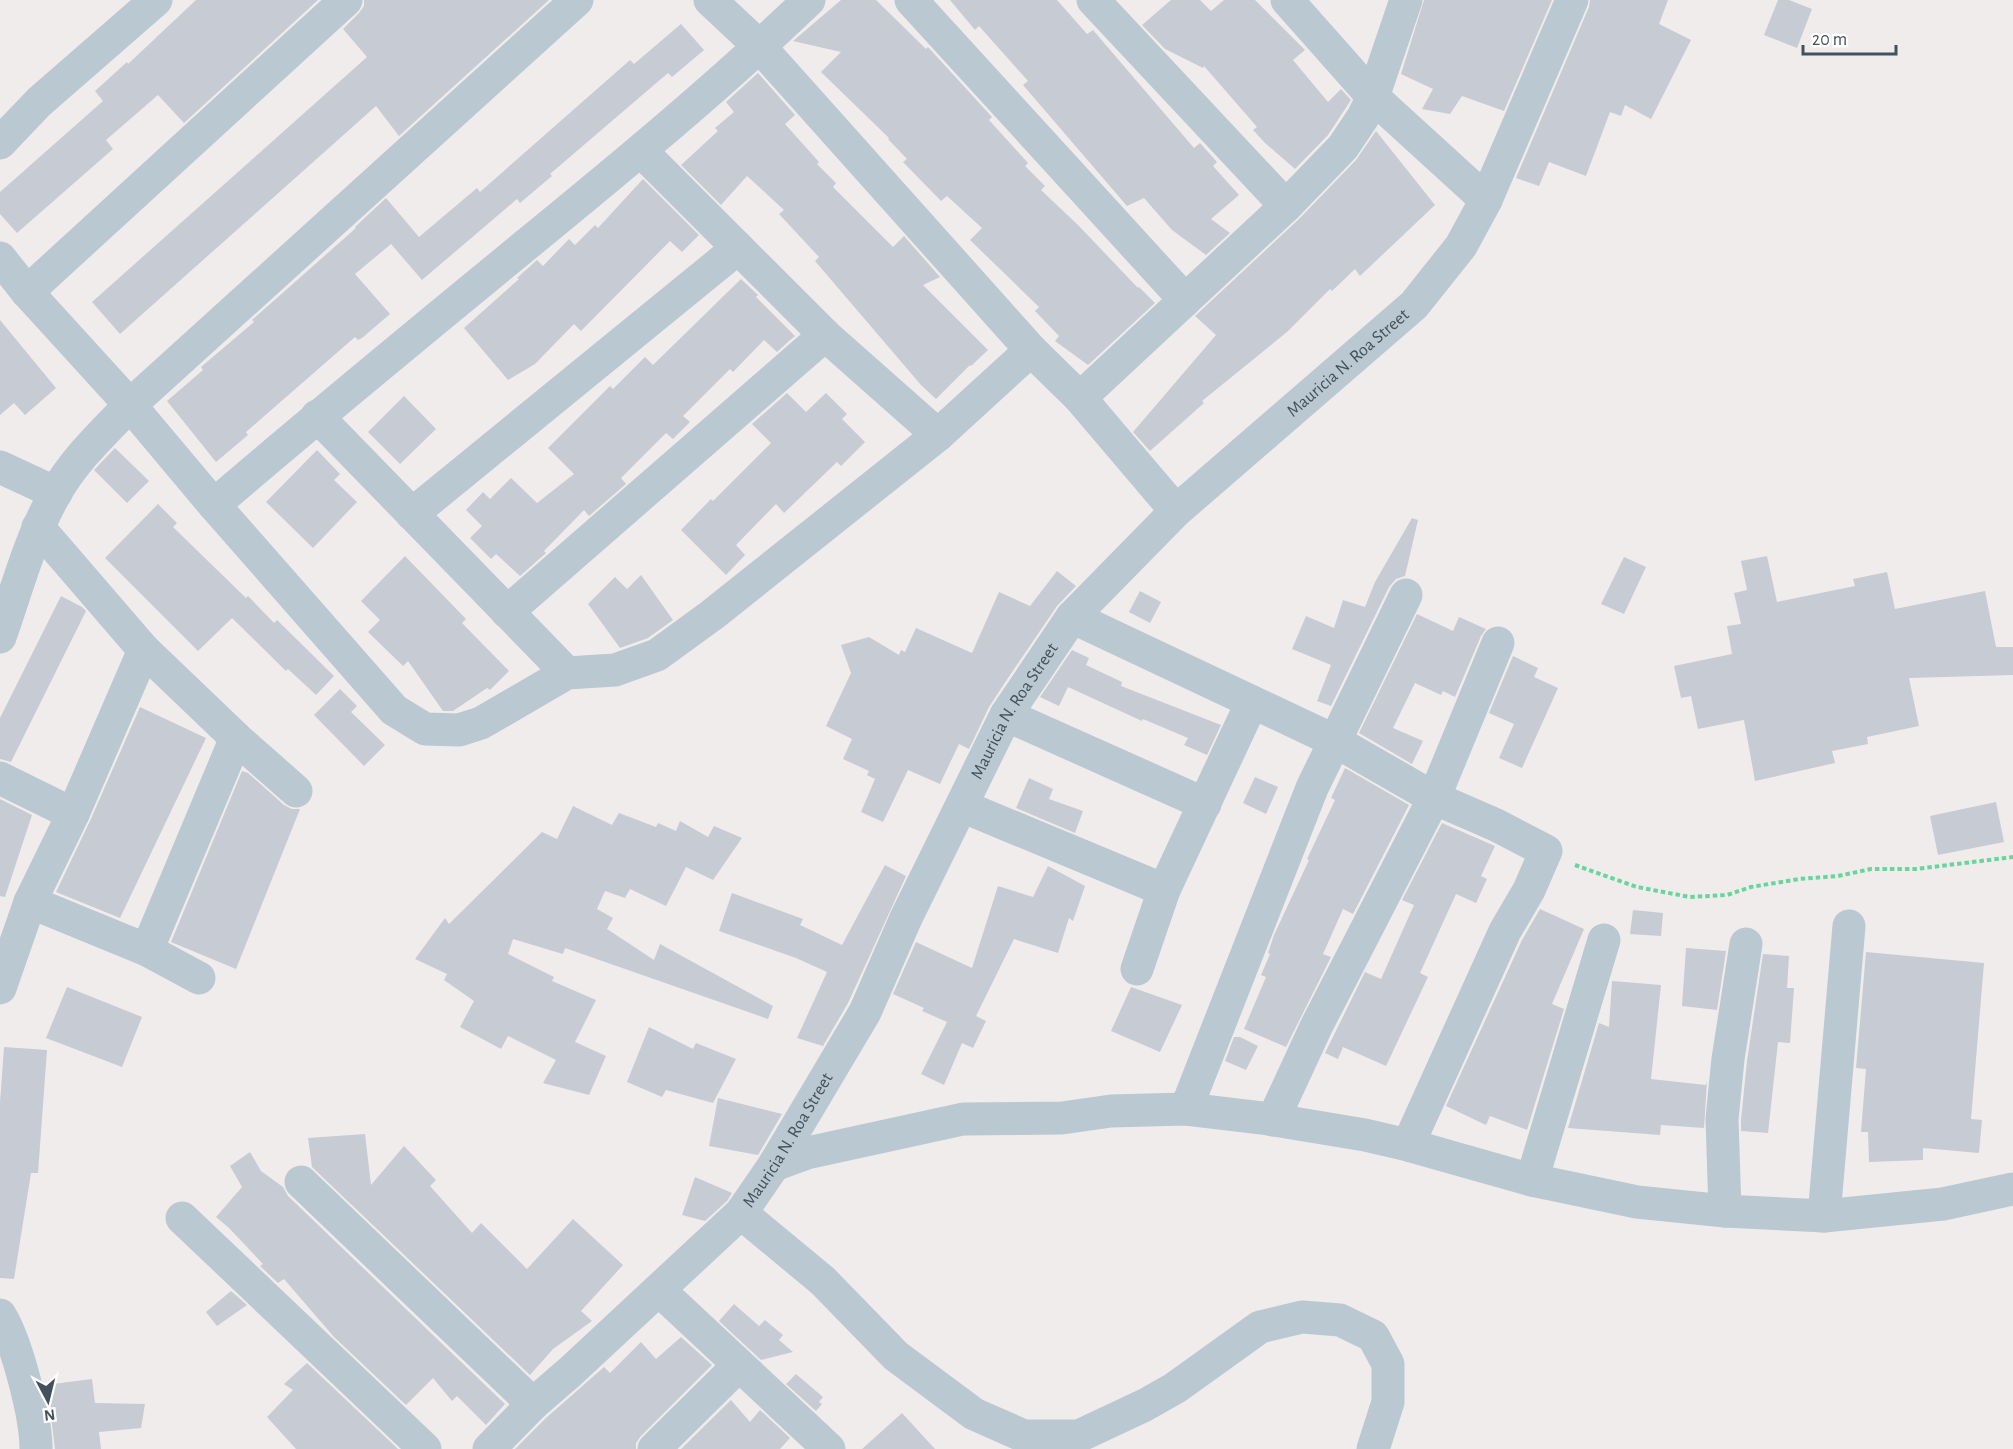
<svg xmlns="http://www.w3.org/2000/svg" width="2013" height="1449" viewBox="0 0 2013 1449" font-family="'Alegreya Sans',sans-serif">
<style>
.building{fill:#c7cbd3}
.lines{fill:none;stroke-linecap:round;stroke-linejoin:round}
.path{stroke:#68d69c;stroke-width:4;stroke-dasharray:4.5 3;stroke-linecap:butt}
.minor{stroke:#bac8d1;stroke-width:33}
.labels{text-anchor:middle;stroke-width:4.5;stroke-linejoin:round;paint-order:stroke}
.street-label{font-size:18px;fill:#42515c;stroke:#fff}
</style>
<rect width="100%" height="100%" fill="#f0ecec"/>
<path class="building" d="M196,0H318L184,123L158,95L106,140L113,149L17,233L0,214V192L103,101L95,91L127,62L128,64Z
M364,0H549L399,136L376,106L120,334L92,302L367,57L343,29L359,13L364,6Z
M841,0H876L926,49L928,47L992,117L989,120L1028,163L1025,166L1045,186L1041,190L1079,226L1138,288L1139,287L1155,303L1088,365L1055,341L1059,336L1035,311L1039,307L970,240L982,228L947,196L941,201L903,162L907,159L888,139L889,138L821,72L841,52L793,41Z
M950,0H1057L1087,34L1093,30L1194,148L1200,143L1217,162L1213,166L1239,195L1211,219L1230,233L1206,255L1172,230L1144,198L1127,206L1023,85L1028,81L979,26L975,30Z
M1171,0H1200L1211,11L1224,0H1255L1305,50L1293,60L1328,102L1341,89L1351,100L1328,135L1295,169L1265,143L1253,130L1257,127L1204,66L1203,68L1165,49L1142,25Z
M1424,0H1552L1504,111L1462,96L1450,114L1422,109L1433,89L1401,74Z
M1590,0H1668L1659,24L1691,40L1651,119L1625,105L1621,116L1610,112L1586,176L1549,162L1539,186L1516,178L1589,7Z
M1778,0H1789L1812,9L1797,48L1764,35Z
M681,24L704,50L672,77L668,73L550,174L552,176L520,203L517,199L422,280L391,244L355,274L390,314L362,338L358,340L355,337L293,391L246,432L248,435L216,462L167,401L203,370L201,367L254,322L252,320L356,228L355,227L386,198L419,237L477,188L480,192L630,60L634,64Z
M758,73L795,115L785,124L819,162L817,164L836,183L833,187L893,247L904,236L940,277L923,285L988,350L971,366L970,365L936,399L921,385L815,261L819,257L779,214L784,210L747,176L721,205L681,165L718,131L715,128L734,112L726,102Z
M1376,131L1435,205L1360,276L1355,269L1332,291L1330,289L1287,332L1202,401L1204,403L1150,451L1133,432L1216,335L1195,316L1299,219L1356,160Z
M643,179L699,235L682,252L670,241L581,331L574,324L535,364L508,380L464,328L519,279L517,278L537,260L543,266L569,239L575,245L595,225L598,228Z
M741,279L758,295L756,297L795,336L789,341L777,352L764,340L733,372L730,369L683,416L690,422L673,439L666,433L621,478L626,484L589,516L584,510L544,551L546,553L520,576L496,554L491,559L470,538L482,526L466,510L483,492L490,499L511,478L537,503L574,474L548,448L610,386L613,389L645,357L653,365Z
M0,320L56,388L25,415L14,403L0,415Z
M787,393L806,412L826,393L847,414L842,419L865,442L841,466L837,462L784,513L776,504L736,545L745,555L726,575L681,530L711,499L713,501L771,443L752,424Z
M404,396L436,429L400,464L368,432Z
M115,448L149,481L127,503L94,470Z
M317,450L340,474L334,480L357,502L313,548L266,502Z
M158,504L177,523L173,527L246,598L248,596L274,623L277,620L334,676L316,695L288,669L286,671L232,618L198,651L105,558Z
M1412,518L1418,520L1405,576L1396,579L1389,587L1331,706L1317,701L1331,665L1292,649L1306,616L1334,628L1343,600L1365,607L1375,582Z
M405,556L466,619L462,623L509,671L490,690L487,688L453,711H443L408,661L403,666L368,632L380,620L361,601Z
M1767,556L1777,602L1855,586L1853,579L1887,572L1895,609L1985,591L1996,647H2013V675L1909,678L1919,726L1867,737L1868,744L1832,751L1835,763L1755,781L1744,720L1698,729L1691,696L1681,698L1674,666L1732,654L1727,626L1741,624L1734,593L1747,590L1741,561Z
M1624,557L1646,567L1624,614L1601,604Z
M1057,571L1076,586L1057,606L1006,681L989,707L969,749L959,744L940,784L908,770L883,822L861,812L875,779L867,775L869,771L843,759L852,739L826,726L851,673L841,645L869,637L899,655L901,650L905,652L916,628L972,653L999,592L1030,606Z
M641,575L673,620L648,638L620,648L588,604L615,577L627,589Z
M1140,591L1161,602L1150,623L1129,612Z
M61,596L82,607L86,611L11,762L0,759V718Z
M1417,614L1453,631L1459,617L1486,629L1481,636L1455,697L1443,691L1441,695L1415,683L1393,728L1423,741L1412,764L1359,733Z
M1072,650L1089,658L1086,665L1122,682L1121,686L1221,725L1207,755L1184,745L1188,738L1143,719L1142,721L1068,687L1059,706L1040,697Z
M1513,656L1538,668L1534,677L1558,688L1522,768L1499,758L1514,724L1489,713Z
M340,689L357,706L351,712L385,745L364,766L314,715Z
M140,707L206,738L120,918L56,892L90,821Z
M1345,768L1409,805L1353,914L1343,909L1323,954L1331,957L1286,1047L1244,1029L1266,977L1261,975L1270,954L1268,953L1274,935L1309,860L1307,859L1335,800L1331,798Z
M242,771L248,773L284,805L292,809H300L236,969L171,942Z
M1255,777L1278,787L1266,814L1243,803Z
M1029,778L1053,789L1049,799L1083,811L1075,833L1016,808Z
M0,799L32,815L5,897L0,896Z
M1996,802L2004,842L1938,855L1930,816Z
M573,806L612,825L619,813L656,827L658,823L676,831L680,821L708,837L714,826L742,838L713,880L686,867L666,906L630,889L625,898L605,891L597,909L613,918L607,929L654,960L660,944L773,1006L768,1019L565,948L563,954L513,939L508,954L554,977L552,981L596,1000L575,1042L606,1056L589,1095L543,1083L556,1060L508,1036L501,1049L460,1027L474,1001L444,980L447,974L415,959L445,918L449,924L542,832L557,839Z
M1442,823L1495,846L1481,876L1487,879L1476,903L1456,894L1420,973L1428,977L1386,1066L1343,1047L1338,1059L1325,1053L1365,972L1381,979L1414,905L1402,900Z
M885,865L906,876L848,1003L823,1046L797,1038L827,972L796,958L719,931L732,893L803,919L800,925L842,945Z
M1048,866L1085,886L1073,921L1069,918L1058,953L1014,939L976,1016L986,1021L973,1048L962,1043L944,1085L921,1074L947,1022L922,1011L924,1008L893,994L916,942L972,968L998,886L1033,897Z
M1540,909L1584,929L1552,1004L1564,1009L1527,1130L1490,1116L1486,1125L1446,1106L1522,940Z
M1633,910L1663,913L1661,936L1630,934Z
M1686,948L1726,951L1717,1010L1682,1006Z
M1866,952L1984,963L1971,1119L1982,1120L1979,1153L1923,1148V1160L1869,1162L1868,1132H1861L1866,1069L1856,1068Z
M1763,954L1789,956L1787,988H1794L1790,1043L1778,1042L1768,1133L1741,1131V1120L1747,1061Z
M1612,981L1661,985L1651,1079L1706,1085L1707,1081L1704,1128L1661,1125L1660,1135L1568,1128L1599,1023L1609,1027Z
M67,987L142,1017L122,1067L46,1038Z
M1131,987L1182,1005L1160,1052L1111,1031Z
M649,1027L693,1049L696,1043L736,1059L713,1103L666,1090L662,1097L627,1082Z
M1234,1037H1240L1258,1046L1246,1070L1225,1061Z
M4,1047L47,1050L38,1173H31L14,1279L0,1278V1103Z
M718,1098L782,1114L758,1155L709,1146Z
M365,1134L371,1185L404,1146L436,1180L430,1186L472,1233L481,1223L527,1269L573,1219L623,1265L581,1311L592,1321L553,1349L530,1375L312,1167L308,1138Z
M250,1152L261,1171L283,1187L288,1196L505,1404L486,1425L457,1396L452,1401L433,1378L406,1405L334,1337L284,1279L278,1283L260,1266L263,1264L229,1228L216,1217L242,1187L230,1166Z
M695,1177L732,1193L727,1201L705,1221L682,1215Z
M231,1291L247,1305L217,1326L206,1312Z
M734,1304L759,1326L765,1320L783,1335L779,1340L793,1352L761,1360L719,1321Z
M681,1337L712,1365L641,1436L636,1443V1449H515L546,1418L604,1367L610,1373L641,1342L656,1359Z
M307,1363L398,1449H296L267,1417L293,1390L284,1384Z
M796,1374L823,1397L819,1402L822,1404L816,1411L786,1384Z
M92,1379L95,1403L145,1404L141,1428L99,1432L101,1449H55L51,1416L45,1385Z
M731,1400L750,1422L760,1410L790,1438L780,1449H681Z
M902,1413L935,1449H862Z"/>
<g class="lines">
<path class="path" d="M1575,865L1637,887L1690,897L1727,895L1751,887L1799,879L1838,876L1871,869H1916L2013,857"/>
<g class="minor">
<path d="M710,0L760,47L1031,350L1080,398L1176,511"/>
<path d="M911,0L1185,300"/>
<path d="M1093,0L1286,206"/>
<path d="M1287,0L1373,97L1486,200"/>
<path d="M0,143L39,102L156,0"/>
<path d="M641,151L825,335L938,435"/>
<path d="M0,258L27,292L130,405L214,505L394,710L425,729L459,730L481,723L567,673L615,670L657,655L712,615L938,435L1031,350"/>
<path d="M27,292L346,0"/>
<path d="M1080,398L1286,206L1343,147L1363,117L1373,97L1406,0"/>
<path d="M317,416L567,673"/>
<path d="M0,467L56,493"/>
<path d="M214,505C315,418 418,334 521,249C619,169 717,88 809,0"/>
<path d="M412,514L738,248"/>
<path d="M38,527L144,650L236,738L296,791"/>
<path d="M507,612L825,335"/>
<path d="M1072,617L1335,741L1434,798L1496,825L1546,851L1529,890L1505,931L1408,1145"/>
<path d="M0,637C17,589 30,538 55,494C74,460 103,433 130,405L577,0"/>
<path d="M1006,715L1205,804"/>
<path d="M0,778L73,814"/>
<path d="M962,806L1164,890"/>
<path d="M30,902L147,950L199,978"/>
<path d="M147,950L236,738"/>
<path d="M1137,969L1164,890L1252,702"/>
<path d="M0,988L30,902L73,814L144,650"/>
<path d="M1186,1109L1312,788L1406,595"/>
<path d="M1273,1120L1316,1027L1434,798L1498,643"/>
<path d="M774,1165L807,1153L963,1119L1062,1118L1111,1111L1186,1109L1262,1118L1365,1135L1408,1145L1532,1180L1637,1202L1725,1211L1824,1216L1943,1204L2013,1189"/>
<path d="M1532,1180L1604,940"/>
<path d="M301,1182L533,1404"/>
<path d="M1725,1211L1722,1119L1728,1059L1746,944"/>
<path d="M741,1213L823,1281L896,1356L974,1414L1024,1436H1079L1145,1405L1175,1388L1260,1327L1302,1317L1340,1320L1373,1336L1388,1364V1402L1373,1449"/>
<path d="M1824,1216L1849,926"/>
<path d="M182,1218L425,1449"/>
<path d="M659,1290L829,1449"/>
<path d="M0,1315C17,1342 36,1417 36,1449"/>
<path id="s1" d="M489,1449L533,1404L570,1372L741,1213L774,1165L865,1012L906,918L1006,715L1072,617L1176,511L1414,305L1461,246L1486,200L1572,0"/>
<path d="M654,1449L739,1365"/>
</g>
</g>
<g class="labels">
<g class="street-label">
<text dy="6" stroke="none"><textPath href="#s1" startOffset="1404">Mauricia N. Roa Street</textPath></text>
<text dy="6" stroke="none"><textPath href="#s1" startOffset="918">Mauricia N. Roa Street</textPath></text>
<text dy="6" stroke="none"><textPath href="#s1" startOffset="432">Mauricia N. Roa Street</textPath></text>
</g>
</g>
<g transform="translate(48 1401) rotate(173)" stroke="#ffffff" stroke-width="4.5" paint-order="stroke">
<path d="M0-4.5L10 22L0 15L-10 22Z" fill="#42515c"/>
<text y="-9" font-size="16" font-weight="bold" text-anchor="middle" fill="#42515c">N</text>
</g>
<path d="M1803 45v9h93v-9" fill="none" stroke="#42515c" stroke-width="3"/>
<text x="1812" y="45" font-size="18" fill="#42515c" stroke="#ffffff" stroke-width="4.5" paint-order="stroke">20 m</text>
</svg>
